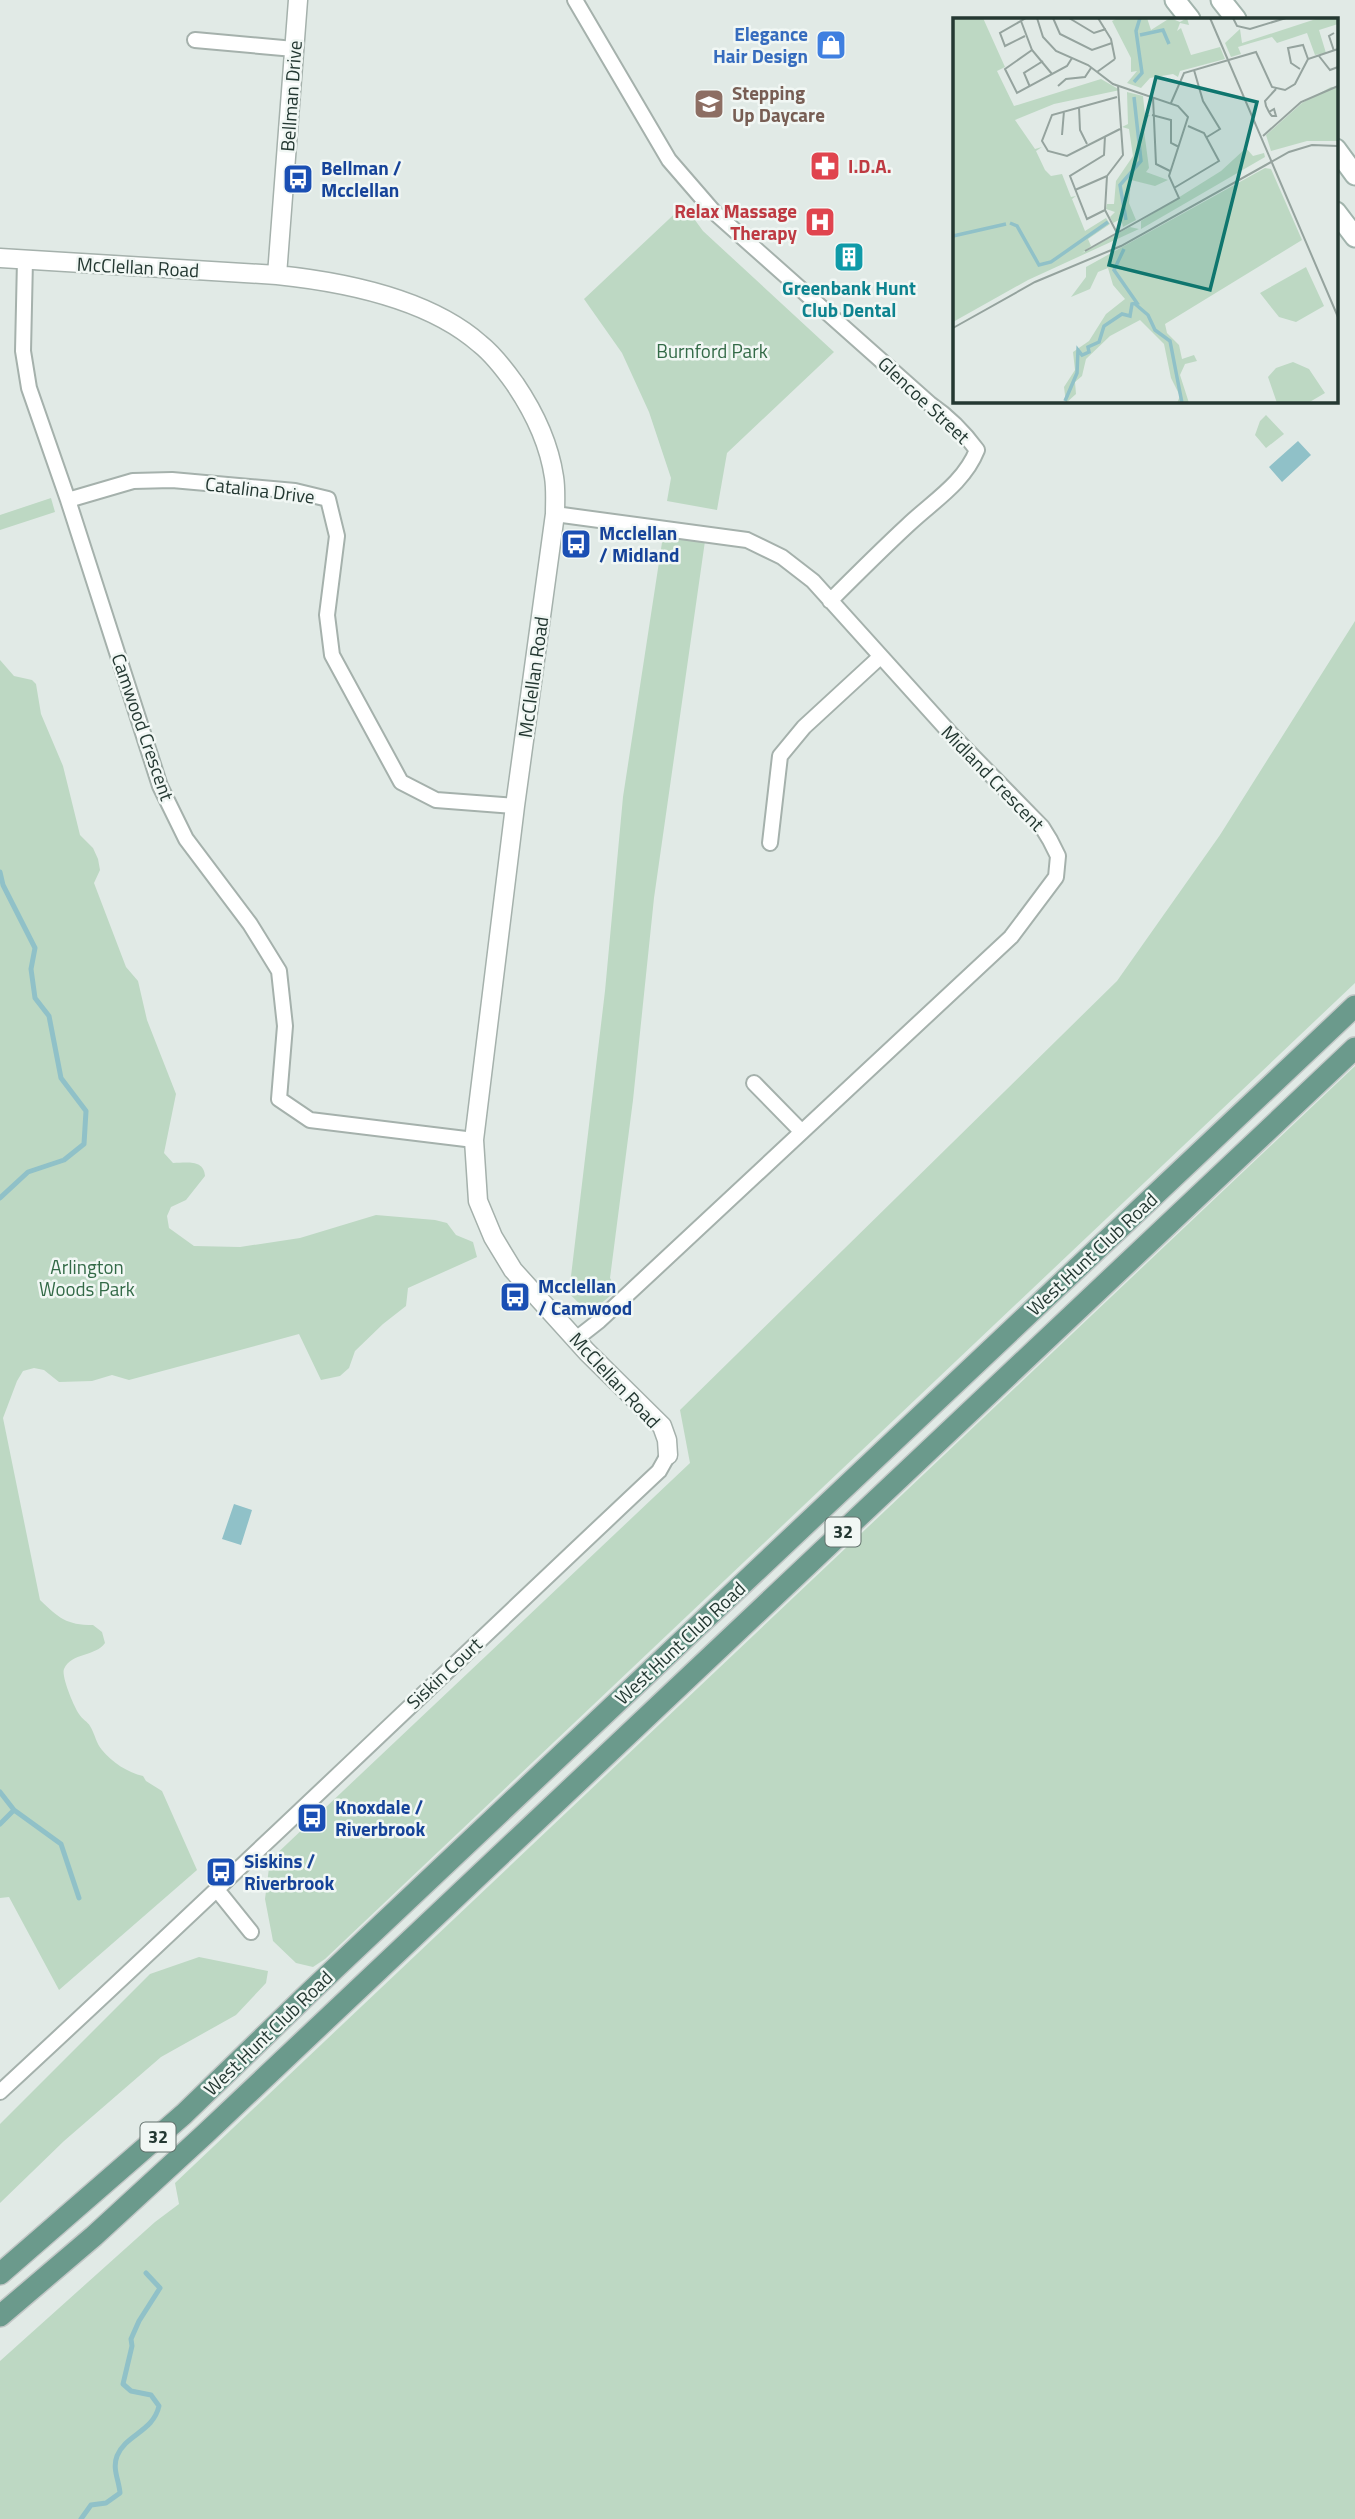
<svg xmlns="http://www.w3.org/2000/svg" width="1355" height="2519" viewBox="0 0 1355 2519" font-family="'Titillium Web',sans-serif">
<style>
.green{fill:#bdd8c3}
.water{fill:#90c1c8}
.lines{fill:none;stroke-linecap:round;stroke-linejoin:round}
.stream{stroke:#90c1c8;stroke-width:5}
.minor-casing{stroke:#a5b1ac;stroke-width:18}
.tertiary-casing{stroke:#a5b1ac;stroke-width:21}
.secondary-casing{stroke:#a2b4ad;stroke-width:23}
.primary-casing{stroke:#c2c7c6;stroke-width:24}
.minor{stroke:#fff;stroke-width:14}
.tertiary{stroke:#fff;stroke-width:18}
.secondary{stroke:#fff;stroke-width:19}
.primary{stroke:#6b9a8c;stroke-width:21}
.labels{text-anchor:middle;stroke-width:5;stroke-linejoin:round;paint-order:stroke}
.shield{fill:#f1f7f4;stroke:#62716c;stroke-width:2}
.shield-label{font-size:18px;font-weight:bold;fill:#243832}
.shop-label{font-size:19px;font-weight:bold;fill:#366cbe;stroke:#f1f7f4;text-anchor:end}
.education-label{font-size:19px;font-weight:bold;fill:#785e54;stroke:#f1f7f4;text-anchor:start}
.street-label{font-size:19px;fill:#243832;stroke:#f1f7f4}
.health-label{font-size:19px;font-weight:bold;fill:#be3a42;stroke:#f1f7f4;text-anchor:start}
.transit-label{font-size:19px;font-weight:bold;fill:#164399;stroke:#f1f7f4;text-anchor:start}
.culture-label{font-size:19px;font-weight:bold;fill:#0d838f;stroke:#f1f7f4}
.park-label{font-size:19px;fill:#336a47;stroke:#f1f7f4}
.inset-river{fill:none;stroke:#90c1c8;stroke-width:3.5}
.inset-road{fill:none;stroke:#95a39e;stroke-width:2}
.view{fill:#0f766e;fill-opacity:0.15;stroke:#0f766e;stroke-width:3.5}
.inset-edge{fill:none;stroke:#243832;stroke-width:3.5}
</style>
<rect width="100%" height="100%" fill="#e1eae6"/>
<path class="green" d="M684,205L703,231L834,352L727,453L717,510L667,501L671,478L649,412L622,353L584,299Z
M1266,415L1284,434L1266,448L1255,435L1260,421Z
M51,498L55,512L0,530V515Z
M663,536L705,541L654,898L633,1100L610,1278L617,1290C595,1308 591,1318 569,1293L605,991L623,797Z
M1355,621V983L325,1959L313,1967L296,1963L273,1941L265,1899L270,1860L690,1463L680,1410L1117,981L1220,835Z
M0,660L14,676L32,680L36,684L41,714L63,766L80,835L93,848L98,859L100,870L94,883L126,967L138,981L147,1020L176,1094L164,1153L173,1163C186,1163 204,1159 205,1176L186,1200L171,1207L167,1216L169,1228L194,1246L240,1247L300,1238L376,1215L435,1220L447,1223L456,1235L473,1242L477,1257L408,1288L406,1306L383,1324L355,1351L349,1368L340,1376L321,1380L299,1334L129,1380L112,1375L92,1381L59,1382L44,1370L34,1368L23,1371L17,1381L3,1418L40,1600C59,1618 66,1625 93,1625L102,1632L105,1643C95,1657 72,1652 64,1669C61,1676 74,1707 79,1714C82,1719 88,1722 90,1726C95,1734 96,1743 102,1750C112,1762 128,1773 143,1776L146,1781L162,1791L197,1870L59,1990L9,1897L0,1898Z
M1355,1066V2519H0V2361L155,2222L179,2204L175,2183Z
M199,1957L268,1971L266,1983L236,2015L161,2057L64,2141L0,2203V2124L150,1974Z"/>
<path class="water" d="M1298,441L1311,455L1282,482L1269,467Z
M234,1504L252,1510L241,1545L222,1539Z"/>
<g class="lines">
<path class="stream" d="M0,872L3,885L35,948L31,969L35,998L49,1016L61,1078L86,1111L84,1144L64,1160L28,1172L0,1198
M0,1792L14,1810L61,1844L79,1898
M0,1824L14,1810
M81,2519L91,2505L106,2503L120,2493C119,2480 112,2469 117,2456C126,2434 153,2432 159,2406L151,2395L131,2391L123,2384L132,2346L131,2339L139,2321L160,2288L146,2273"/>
<g class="minor-casing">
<path id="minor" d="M575,0L669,160L714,212L930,404C949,417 963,431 977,450C964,483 932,502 908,525C881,550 856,575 830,601
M195,40L294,49
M25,260L23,351L29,388L68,500L160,786L186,839L250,924L279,971L285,1026L279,1099L310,1120L474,1140
M68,500L133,481L172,480L295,491L328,499L337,536L327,615L332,655L401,782L436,800L515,806
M555,514L747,540L782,557L813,581L951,734L1042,827L1050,840L1058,856L1056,877L1011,937L599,1321L576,1339
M770,843L780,756L804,727L880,657
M754,1083L801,1131
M218,1891L251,1932
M0,2092C222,1887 439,1678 659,1471L668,1455"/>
</g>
<g class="tertiary-casing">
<path id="tertiary" d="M0,258L277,275C344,282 428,298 480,344C494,355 505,370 515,384C534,412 549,443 554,477C556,489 555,502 555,514L515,806L474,1140L478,1201L493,1237L513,1270L587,1352L662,1426L667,1440L668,1455
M277,275L298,0"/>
</g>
<g class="secondary-casing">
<path id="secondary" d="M1175,0L1190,19
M1221,0L1236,19
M1336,149L1355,175
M1336,212L1355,237"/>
</g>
<g class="primary-casing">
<path id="primary" d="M0,2274L184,2114L310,1992L1355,1006
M0,2316L94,2236L205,2134L1355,1048"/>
</g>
<use href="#minor" class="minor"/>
<use href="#tertiary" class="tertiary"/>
<use href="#secondary" class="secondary"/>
<use href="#primary" class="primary"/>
</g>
<defs>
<g id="shop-square" transform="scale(1.575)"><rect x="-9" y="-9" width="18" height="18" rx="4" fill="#3f7fe0" stroke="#f1f7f4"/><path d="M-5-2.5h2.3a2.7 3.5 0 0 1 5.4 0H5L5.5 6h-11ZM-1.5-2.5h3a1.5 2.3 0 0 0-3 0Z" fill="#fff"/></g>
<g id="school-square" transform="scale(1.575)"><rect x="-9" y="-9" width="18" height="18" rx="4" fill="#8d6e63" stroke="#f1f7f4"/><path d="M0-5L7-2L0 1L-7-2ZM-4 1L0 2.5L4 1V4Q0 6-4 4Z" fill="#fff"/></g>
<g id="pharmacy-square" transform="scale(1.575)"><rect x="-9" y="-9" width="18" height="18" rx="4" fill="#e0444e" stroke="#f1f7f4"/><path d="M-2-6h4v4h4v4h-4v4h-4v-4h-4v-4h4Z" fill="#fff"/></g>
<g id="bus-square" transform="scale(1.575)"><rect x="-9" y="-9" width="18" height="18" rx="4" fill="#1a4fb4" stroke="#f1f7f4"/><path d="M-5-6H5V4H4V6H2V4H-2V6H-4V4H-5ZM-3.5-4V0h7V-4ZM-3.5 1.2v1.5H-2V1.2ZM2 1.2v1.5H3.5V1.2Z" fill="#fff"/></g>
<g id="hospital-square" transform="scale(1.575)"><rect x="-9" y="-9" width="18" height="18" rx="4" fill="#e0444e" stroke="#f1f7f4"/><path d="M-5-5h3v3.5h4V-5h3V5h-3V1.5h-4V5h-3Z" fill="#fff"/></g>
<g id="building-square" transform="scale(1.575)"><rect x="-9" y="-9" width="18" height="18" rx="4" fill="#0f9aa8" stroke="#f1f7f4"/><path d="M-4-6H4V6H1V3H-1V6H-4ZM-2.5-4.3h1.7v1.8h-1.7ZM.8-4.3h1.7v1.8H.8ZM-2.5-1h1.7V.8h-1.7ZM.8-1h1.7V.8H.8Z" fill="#fff"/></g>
</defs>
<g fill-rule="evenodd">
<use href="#shop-square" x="831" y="45"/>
<use href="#school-square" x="709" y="104"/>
<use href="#pharmacy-square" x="825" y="166"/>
<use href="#bus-square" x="298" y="179"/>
<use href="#hospital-square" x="820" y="222"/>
<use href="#building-square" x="849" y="257"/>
<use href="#bus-square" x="576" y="544"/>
<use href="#bus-square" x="515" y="1297"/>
<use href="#bus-square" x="312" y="1818"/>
<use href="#bus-square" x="221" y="1872"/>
</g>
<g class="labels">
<g class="shield">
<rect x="825.5" y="1517.5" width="35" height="29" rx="5"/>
<rect x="140.5" y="2122.5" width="35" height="29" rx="5"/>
</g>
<g class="shield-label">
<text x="843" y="1538">32</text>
<text x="158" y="2143">32</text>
</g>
<g class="shop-label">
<text x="808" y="41">Elegance<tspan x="808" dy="22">Hair Design</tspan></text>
</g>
<g class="education-label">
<text x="732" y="100">Stepping<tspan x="732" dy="22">Up Daycare</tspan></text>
</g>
<g class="street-label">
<text transform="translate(291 96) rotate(-86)" y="7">Bellman Drive</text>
<text transform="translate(138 267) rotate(3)" y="7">McClellan Road</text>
<text transform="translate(924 400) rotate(43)" y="7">Glencoe Street</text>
<text transform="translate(260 490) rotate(7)" y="7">Catalina Drive</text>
<text transform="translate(533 677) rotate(-82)" y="7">McClellan Road</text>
<text transform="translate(143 727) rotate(71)" y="7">Camwood Crescent</text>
<text transform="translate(993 778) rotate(46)" y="7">Midland Crescent</text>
<text transform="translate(1092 1254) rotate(-43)" y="7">West Hunt Club Road</text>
<text transform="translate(615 1380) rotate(47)" y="7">McClellan Road</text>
<text transform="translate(680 1643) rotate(-43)" y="7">West Hunt Club Road</text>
<text transform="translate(444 1673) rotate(-43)" y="7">Siskin Court</text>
<text transform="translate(268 2033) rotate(-44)" y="7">West Hunt Club Road</text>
</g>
<g class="health-label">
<text x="848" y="173">I.D.A.</text>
<text x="797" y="218" text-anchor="end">Relax Massage<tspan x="797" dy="22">Therapy</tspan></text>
</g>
<g class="transit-label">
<text x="321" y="175">Bellman /<tspan x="321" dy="22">Mcclellan</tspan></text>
<text x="599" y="540">Mcclellan<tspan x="599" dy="22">/ Midland</tspan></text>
<text x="538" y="1293">Mcclellan<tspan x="538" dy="22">/ Camwood</tspan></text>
<text x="335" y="1814">Knoxdale /<tspan x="335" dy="22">Riverbrook</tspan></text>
<text x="244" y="1868">Siskins /<tspan x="244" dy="22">Riverbrook</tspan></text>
</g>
<g class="culture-label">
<text x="849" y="295">Greenbank Hunt<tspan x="849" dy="22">Club Dental</tspan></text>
</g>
<g class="park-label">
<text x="712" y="358">Burnford Park</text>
<text x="87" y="1274">Arlington<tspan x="87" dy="22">Woods Park</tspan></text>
</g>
</g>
<g transform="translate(953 18)">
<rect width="385" height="385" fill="#e1eae6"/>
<path d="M0,0H30L52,49L44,53L61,88L148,61L167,72L101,86L62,102L82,131L89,129L83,133L92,152L98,158L109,156L118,179L123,178L119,181L132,213L153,200L157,206L135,221L138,228L129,235L177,209L186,211L75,262L0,304ZM165,0H194L198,12L217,0L227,4L234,0L236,7L227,5L224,13L228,10L238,37L267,29L272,41L227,53L225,59L220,56L197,60L188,70L174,65L184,53L178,54V40L159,3ZM366,0H385V6L366,12L373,35L362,37L354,15L324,25L319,19L298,25L285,29L288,36L278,39L272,25L287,11L289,25ZM378,69H385V123H354L318,133L313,117L349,85ZM174,74L190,78L192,97H197L190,105L196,150L193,154L215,162L202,168L178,162L176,185L183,202L170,209L168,201L160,205L157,199L162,194L153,191L154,186H161L163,163L180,138L176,111L169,109L175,106ZM293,130L300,138L311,135L312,139L188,211V203L268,153ZM312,150L318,151L349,222L212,306L214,315L226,327L229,341L241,337L244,343L232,346L227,357L236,385H224L227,378L218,360L211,326L187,302L157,318L133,341L129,358L122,364L123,376L113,385L111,369L122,352L120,334L136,323L153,296L172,281L160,267L155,250L145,254L137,271L118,279L133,259V249ZM353,249L371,288L343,304L326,299L307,275ZM340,344L356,351L372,375L355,385H324L315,359L323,350Z" fill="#bdd8c3"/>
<path class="inset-river" d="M187,17L210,12L216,26M181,64L189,55L183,13L187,0M173,202L167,167L188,143L181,79M57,205L64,208L86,247L98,244L155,204M0,218L53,206M181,285L195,297L202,312L217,323L229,385M112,383L124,355L125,332L129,337L136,334L135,329L146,324L151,308L169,296L177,298L179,286L184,285L161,252L171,231"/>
<path class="inset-road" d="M84,0L90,19L103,33L135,47L160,66L225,88L235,99L216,158L226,180L132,233M100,0L107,16L139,32L159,25M116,0L141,15L153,11M145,0L158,21L162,41M257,0L385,299M280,0L284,8L297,11L333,0M68,3L79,32L99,56M72,18L52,28L47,15L73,0M79,32L52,51L64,75L114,48L119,40M381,33L376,18L381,15M366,38L377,52L385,49M347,51L338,45L335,30L350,27L355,41M241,52L250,83L267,111L254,119M144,54L162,41M105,68L113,61L132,59L138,50M77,69L71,55L90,43M164,79L99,97L89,123L95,133L114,138L167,111M200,79L203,146L217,153M218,85L231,55L303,34L319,69L332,72L342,66L355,41L385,31M126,89L127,112L134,126M316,94L321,91L323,98H319L318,97L316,94L313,88L312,83L323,71M199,97L218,102V125L226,129M109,117L111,93M310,118L348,84L385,68M221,170L266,143L251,115L235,108M122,172L154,158M152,192L134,201L117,158L151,137L152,118M164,215L152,192L154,158L170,137L165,68M0,310L82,264L168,228L336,134L359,127L385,128"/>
<path class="view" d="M203,59L304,84L257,272L156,247Z"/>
<rect width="385" height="385" class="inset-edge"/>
</g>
</svg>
